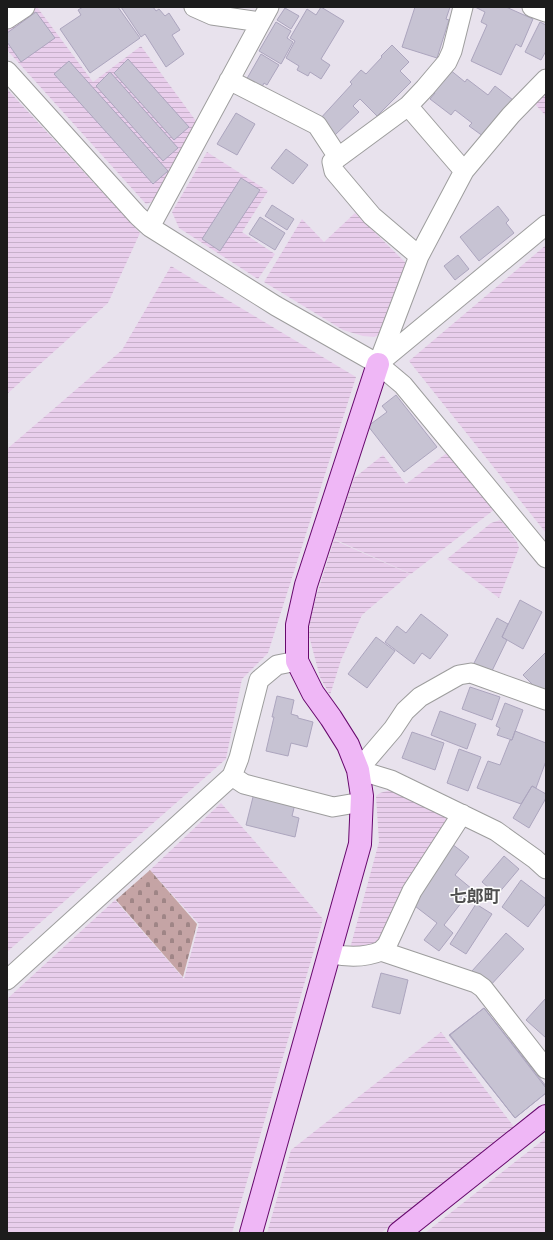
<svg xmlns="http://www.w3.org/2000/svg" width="553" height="1240" viewBox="0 0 553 1240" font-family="'Titillium Web','Noto Sans JP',sans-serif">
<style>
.farmland{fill:url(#farmland-rules)}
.cemetery{fill:url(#cemetery-stones)}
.building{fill:#c7c3d3;stroke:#aca5be}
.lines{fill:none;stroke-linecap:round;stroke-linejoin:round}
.street-casing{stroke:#9d9d9d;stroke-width:21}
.secondary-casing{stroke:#67096d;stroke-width:24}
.street{stroke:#fff;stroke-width:19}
.secondary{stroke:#efb7f6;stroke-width:22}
.labels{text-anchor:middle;stroke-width:3;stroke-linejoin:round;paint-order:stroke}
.quarter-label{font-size:17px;font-weight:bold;fill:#4f4f4f;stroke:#fff}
</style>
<defs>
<pattern id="farmland-rules" width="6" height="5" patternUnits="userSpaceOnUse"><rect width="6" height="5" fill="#e9ceec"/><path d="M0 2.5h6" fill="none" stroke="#c7b0ca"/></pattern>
<pattern id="cemetery-stones" width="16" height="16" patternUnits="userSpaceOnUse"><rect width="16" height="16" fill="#c5a4a5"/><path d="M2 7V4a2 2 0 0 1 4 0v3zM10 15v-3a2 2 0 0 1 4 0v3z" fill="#9f8586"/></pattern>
</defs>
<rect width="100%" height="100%" fill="#e8e2ed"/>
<path class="farmland" d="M36,7H37L93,82L141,46L196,121L154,201L146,204L7,50V27Z
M546,87V116L533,102Z
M7,89L140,233L108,303L7,394Z
M207,152L268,191L242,232L275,254L258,279L179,228L172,212Z
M355,213L408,265L383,333L374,337L363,336L343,330L264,282L302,219L324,242Z
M546,245V533L409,361Z
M171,266L356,377L268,653L242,679L226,759L7,952V449L122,350Z
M448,452L495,509L411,574L334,539L354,478L383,455L406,484Z
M500,520L505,525L517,542L519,548L499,598L447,559L491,523Z
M334,540L410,574L362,615L341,660L330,695L320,677L309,636L310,616Z
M390,790L447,816L450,826L384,943L349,952L379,842L376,796L380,793Z
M221,803L323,919L232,1233H7V999L115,900L184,979L199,924L150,870Z
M441,1032L515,1128L381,1233H267L291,1150Z
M546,1138V1233H425L520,1158Z"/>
<path class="cemetery" d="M150,870L197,924L183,977L116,900Z"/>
<path class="building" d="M83,7H118L140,38L90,73L60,29L81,15L78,10Z
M121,7H153L156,11L159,9L165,16L169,13L180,30L172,35L184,54L166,67L145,34L141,37Z
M321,7L344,21L321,59L330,65L321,79L310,72L308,76L297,70L299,66L286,58L295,41L290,38L307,9L316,15Z
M415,7H450L446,19L449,20L437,58L402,47Z
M475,7H506L533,19L521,47L516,44L501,75L471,61L487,25L481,22L485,12Z
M285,8L299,16L291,29L277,20Z
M36,12L55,38L21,62L7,42V33Z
M276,22L291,31L287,38L293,42L281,64L259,51Z
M540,22L546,25V51L541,60L525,52Z
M392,45L409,62L400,71L411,82L377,116L360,99L353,106L359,112L335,135L319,120L352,84L350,82L361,70L366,74L382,57L381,56Z
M261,54L279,65L267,85L264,83L260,91L245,82Z
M128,59L189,127L174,140L114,73Z
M69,61L168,171L153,184L54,74Z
M449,69L465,82L467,79L488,95L495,86L513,100L487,139L469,126L472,123L455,110L451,115L430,99L435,93L432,91Z
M110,72L178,148L163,161L96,86Z
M236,113L255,124L237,155L217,144Z
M286,149L308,165L293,184L271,168Z
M241,178L260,190L220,251L202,239Z
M272,205L294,219L287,230L265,216Z
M498,206L509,220L506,223L514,233L479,261L460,237Z
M260,217L285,233L275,250L249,234Z
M458,255L469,269L455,280L444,266Z
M396,395L437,447L404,472L368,426L387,412L382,406Z
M520,600L542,612L523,649L502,637Z
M421,614L448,635L430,659L422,653L414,664L385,642L397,626L406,633Z
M497,618L508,624L502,637L507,640L489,677L471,669Z
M376,637L395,651L367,688L348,674Z
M546,652V693L543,695L523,675Z
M470,687L500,697L492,720L462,709Z
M277,696L294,700L291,714L298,716V718L313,722L307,747L291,743L288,756L266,751L274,717H272Z
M505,703L523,710L512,740L497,735L500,728L496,726Z
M440,711L476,724L467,749L431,735Z
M515,731L546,743V761L536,788L532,786L521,804L477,788L488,761L500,765L510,740H512Z
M412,732L444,743L435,770L402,758Z
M459,749L481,757L468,791L447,783Z
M532,786L546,794V798L529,828L513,818Z
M254,793L295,804L292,816L299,818L295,837L246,825Z
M452,844L469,857L455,875L472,889L444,925L453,933L439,951L424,940L437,923L411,903Z
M504,856L519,869L497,895L482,882Z
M521,880L546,899V903L528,927L502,907Z
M476,904L492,914L466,954L450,944Z
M506,933L524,949L489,987L472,971Z
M381,973L408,980L400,1014L372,1007Z
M546,998V1038L526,1020Z
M484,1008L546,1088V1093L515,1118L450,1035Z
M484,1008L546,1086V1093L515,1118L449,1035Z"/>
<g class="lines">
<g class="street-casing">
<path id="street" d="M194,7L212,15L261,22
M532,7L546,12
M7,19L25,7
M7,71L138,216L150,227L276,306L378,364L403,385L546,558
M229,80L317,125L338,157
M408,106L464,171L511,115L546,79
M150,227L269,7
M419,256L464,171
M379,363L546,225
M378,364L419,256L372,216L334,171L332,162L408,106L425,88L447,62L452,51L463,7
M546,700L471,673L459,675L420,697L405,711L393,729L358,770L391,780L496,831L535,859L546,869
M232,776L244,784L333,807L362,802
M381,951L387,945L412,891L462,814
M331,954C347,957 365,958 381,951L476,983L483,988L546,1069
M7,980L232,776L239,758L259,680L277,665L297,661"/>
</g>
<g class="secondary-casing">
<path id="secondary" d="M251,1233L360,844L362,796L358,770L348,745L331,718L313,693L297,661V625L306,585L378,364
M399,1233L546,1116"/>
</g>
<use href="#street" class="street"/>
<use href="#secondary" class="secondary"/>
</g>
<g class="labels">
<g class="quarter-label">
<text x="475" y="902">七郎町</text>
</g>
</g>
<rect width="553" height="1240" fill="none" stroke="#1c1c1c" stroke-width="16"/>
</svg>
